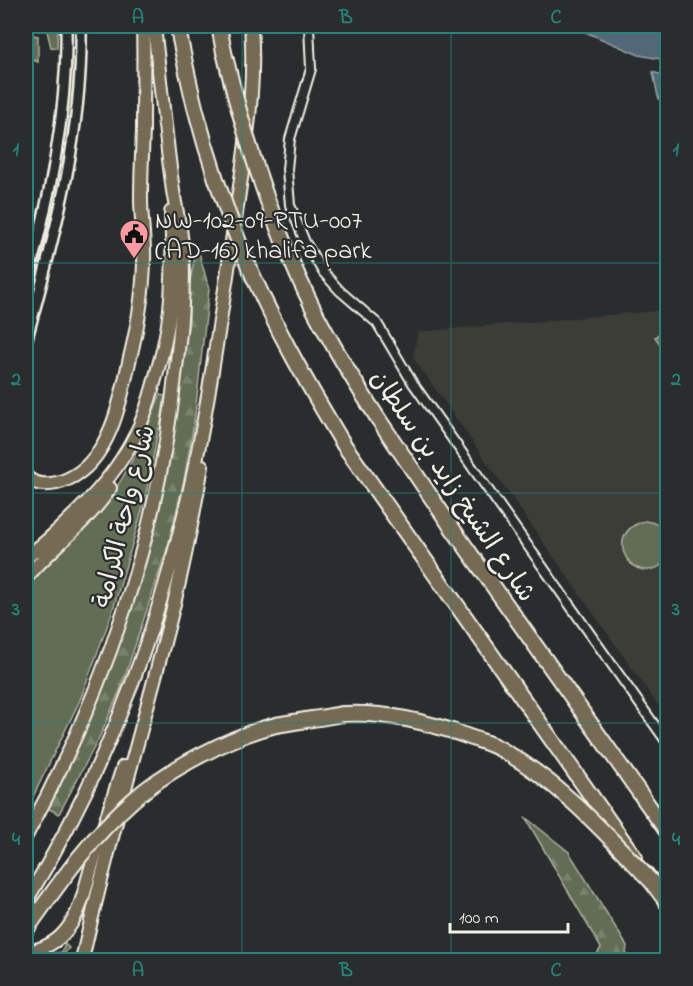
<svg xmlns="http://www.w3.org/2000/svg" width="693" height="986" viewBox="0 0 693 986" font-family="'Indie Flower','Playpen Sans Arabic',sans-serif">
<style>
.built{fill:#3e3d39}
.grass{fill:#636d54;stroke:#acaf9e;stroke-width:1.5}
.forest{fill:url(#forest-firs);stroke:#acaf9e;stroke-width:1.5}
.water{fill:#526876;stroke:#939fa4;stroke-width:1.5}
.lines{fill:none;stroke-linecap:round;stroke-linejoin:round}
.minor-casing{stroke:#f4f1e8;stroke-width:12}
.tertiary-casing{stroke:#f4f1e8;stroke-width:14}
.trunk-casing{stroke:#f4f1e8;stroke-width:16}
.motorway-casing{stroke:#f4f1e8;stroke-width:18}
.minor{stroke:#2a2d2e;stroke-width:8}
.tertiary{stroke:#2a2d2e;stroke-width:9}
.trunk{stroke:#746b52;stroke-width:12}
.motorway{stroke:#746b52;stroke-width:14}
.motorway-bridge-casing{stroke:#f4f1e8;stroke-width:18;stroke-linecap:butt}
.motorway-bridge{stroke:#746b52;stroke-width:14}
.grid{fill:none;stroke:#26827a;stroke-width:1.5;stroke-opacity:0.55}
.labels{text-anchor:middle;stroke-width:4.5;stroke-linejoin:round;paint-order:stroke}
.poi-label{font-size:26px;fill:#f4f1e8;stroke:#2a2d2e;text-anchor:start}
.street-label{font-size:26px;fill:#f4f1e8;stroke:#2a2d2e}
.neatline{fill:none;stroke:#26827a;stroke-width:2}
.grid-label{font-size:20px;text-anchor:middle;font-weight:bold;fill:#26827a}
</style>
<defs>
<pattern id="forest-firs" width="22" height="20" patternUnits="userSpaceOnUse" patternTransform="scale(1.5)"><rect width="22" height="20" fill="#636d54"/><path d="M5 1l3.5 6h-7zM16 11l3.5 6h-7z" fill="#7a826d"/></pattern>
</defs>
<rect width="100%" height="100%" fill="#2a2d2e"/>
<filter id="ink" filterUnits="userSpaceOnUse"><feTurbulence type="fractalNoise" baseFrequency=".0167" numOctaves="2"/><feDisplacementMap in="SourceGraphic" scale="12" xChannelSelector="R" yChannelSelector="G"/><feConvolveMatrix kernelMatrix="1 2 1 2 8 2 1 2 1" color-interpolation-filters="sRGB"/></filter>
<g filter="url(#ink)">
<path class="built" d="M667,310V718L413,357L418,332Z"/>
<path class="grass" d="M50,26H58L57,48L51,47L47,31Z
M26,34L38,36V62L26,57Z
M71,58L76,59L73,109H67Z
M66,117L72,118L65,168L59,167Z
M58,176L63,177L53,227L47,226Z
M45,233L50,235L38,284L32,283Z
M30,290L36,291L26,328V306Z
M667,327V354L655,337Z
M160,395L165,396L160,428L158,429L152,465L143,507L112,613L80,700L30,803L32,805L26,816V587C50,557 82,533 106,503C130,470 146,432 160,395Z
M645,521C655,522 661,525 667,532V560C635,594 598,533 645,521Z
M65,944L69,948L64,954L70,960H37L49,953L52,958L55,953L62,952Z"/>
<path class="forest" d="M197,245L209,289L194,423L184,480L168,546L121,688L99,738L59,814L41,805L96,695L158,505L189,321V286Z
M525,817L569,852L627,946L625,960H593L601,948Z"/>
<path class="water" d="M578,26H667V62L660,59L639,55L576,28Z
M653,72L667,77V113L658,97Z"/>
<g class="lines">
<g class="minor-casing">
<path id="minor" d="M309,26L311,69L290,139L287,169L290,205L305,242L323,272L340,291L377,323L412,382L668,744"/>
</g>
<g class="tertiary-casing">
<path id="tertiary" d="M26,286C49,201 68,114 66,26
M26,342C54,237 83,135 81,26"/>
</g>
<g class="trunk-casing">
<path id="trunk" d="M26,476C36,488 55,485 68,479C109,461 121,401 129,362C137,330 143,296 144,263C145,242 141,220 141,199C141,176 142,153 143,131C143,96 144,60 143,26
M26,557C43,546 59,530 74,515C94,496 112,476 126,452C141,429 149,402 156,376C159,364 163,352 165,340C174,300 173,253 171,212
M26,578C52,546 87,524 110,488
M26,836C105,692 159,533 176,368C181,328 185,287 182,246C181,225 174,204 172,183C165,131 160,78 154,26
M26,901C94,790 145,665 178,538C201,453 213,364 227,276C232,242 237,207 242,172C249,123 255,75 251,26
M26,952C42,950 58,942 68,928C81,911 85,888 91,868C101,835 112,801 123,767
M82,960C106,851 138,744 166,635C181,580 192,523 202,466"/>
</g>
<g class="motorway-casing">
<path id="motorway" d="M178,26L180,39
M219,26L224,52
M379,420L450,525L668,833
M344,445L635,858
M646,874L668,904"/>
</g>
<use href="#minor" class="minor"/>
<use href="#tertiary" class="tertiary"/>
<use href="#trunk" class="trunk"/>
<use href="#motorway" class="motorway"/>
<g class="motorway-bridge-casing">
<path id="motorway-bridge" d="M180,39C185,63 190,88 196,111C208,158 224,205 242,250C270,319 306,382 344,445
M224,52C245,140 272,225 312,306C332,345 355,383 379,420
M26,930C58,885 90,838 132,801C166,770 231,736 276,725C288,723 300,721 312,719C323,718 333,715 344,714C384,712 427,722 464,735C476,740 491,743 502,750C561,783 606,834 652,882"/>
</g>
<use href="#motorway-bridge" class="motorway-bridge"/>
</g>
</g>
<path class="grid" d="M242,26V960M451,26V960M26,263H668M26,493H668M26,723H668"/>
<defs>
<g id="civic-pin" transform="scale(1.5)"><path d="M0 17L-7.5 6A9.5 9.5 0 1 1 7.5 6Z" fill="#ff9aa2" stroke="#2a2d2e"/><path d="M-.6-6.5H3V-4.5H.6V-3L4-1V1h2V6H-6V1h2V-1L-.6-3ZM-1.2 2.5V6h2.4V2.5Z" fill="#111"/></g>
</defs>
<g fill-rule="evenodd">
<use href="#civic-pin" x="134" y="234"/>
</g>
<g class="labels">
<g class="poi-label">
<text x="155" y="228">NW-102-09-RTU-007<tspan x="155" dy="30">(AD-16) khalifa park</tspan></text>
</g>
<g class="street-label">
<text transform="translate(454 485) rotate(56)" y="9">شارع الشيخ زايد بن سلطان</text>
<text transform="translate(123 516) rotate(-76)" y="9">شارع واحة الكرامة</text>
</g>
</g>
<rect width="693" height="986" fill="none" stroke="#2a2d2e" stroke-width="66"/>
<path d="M450 923v9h118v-9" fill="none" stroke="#f4f1e8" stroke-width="3"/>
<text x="459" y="923" font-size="18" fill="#f4f1e8" stroke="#2a2d2e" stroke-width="4.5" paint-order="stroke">100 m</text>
<rect x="33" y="33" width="627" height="920" class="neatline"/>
<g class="grid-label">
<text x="138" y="23">A</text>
<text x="346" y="23">B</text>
<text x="556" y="23">C</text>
<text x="16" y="155">1</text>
<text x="676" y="155">1</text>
<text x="16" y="385">2</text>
<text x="676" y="385">2</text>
<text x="16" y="615">3</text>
<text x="676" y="615">3</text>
<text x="16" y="845">4</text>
<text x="676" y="845">4</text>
<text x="138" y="976">A</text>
<text x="346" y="976">B</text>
<text x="556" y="976">C</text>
</g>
</svg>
